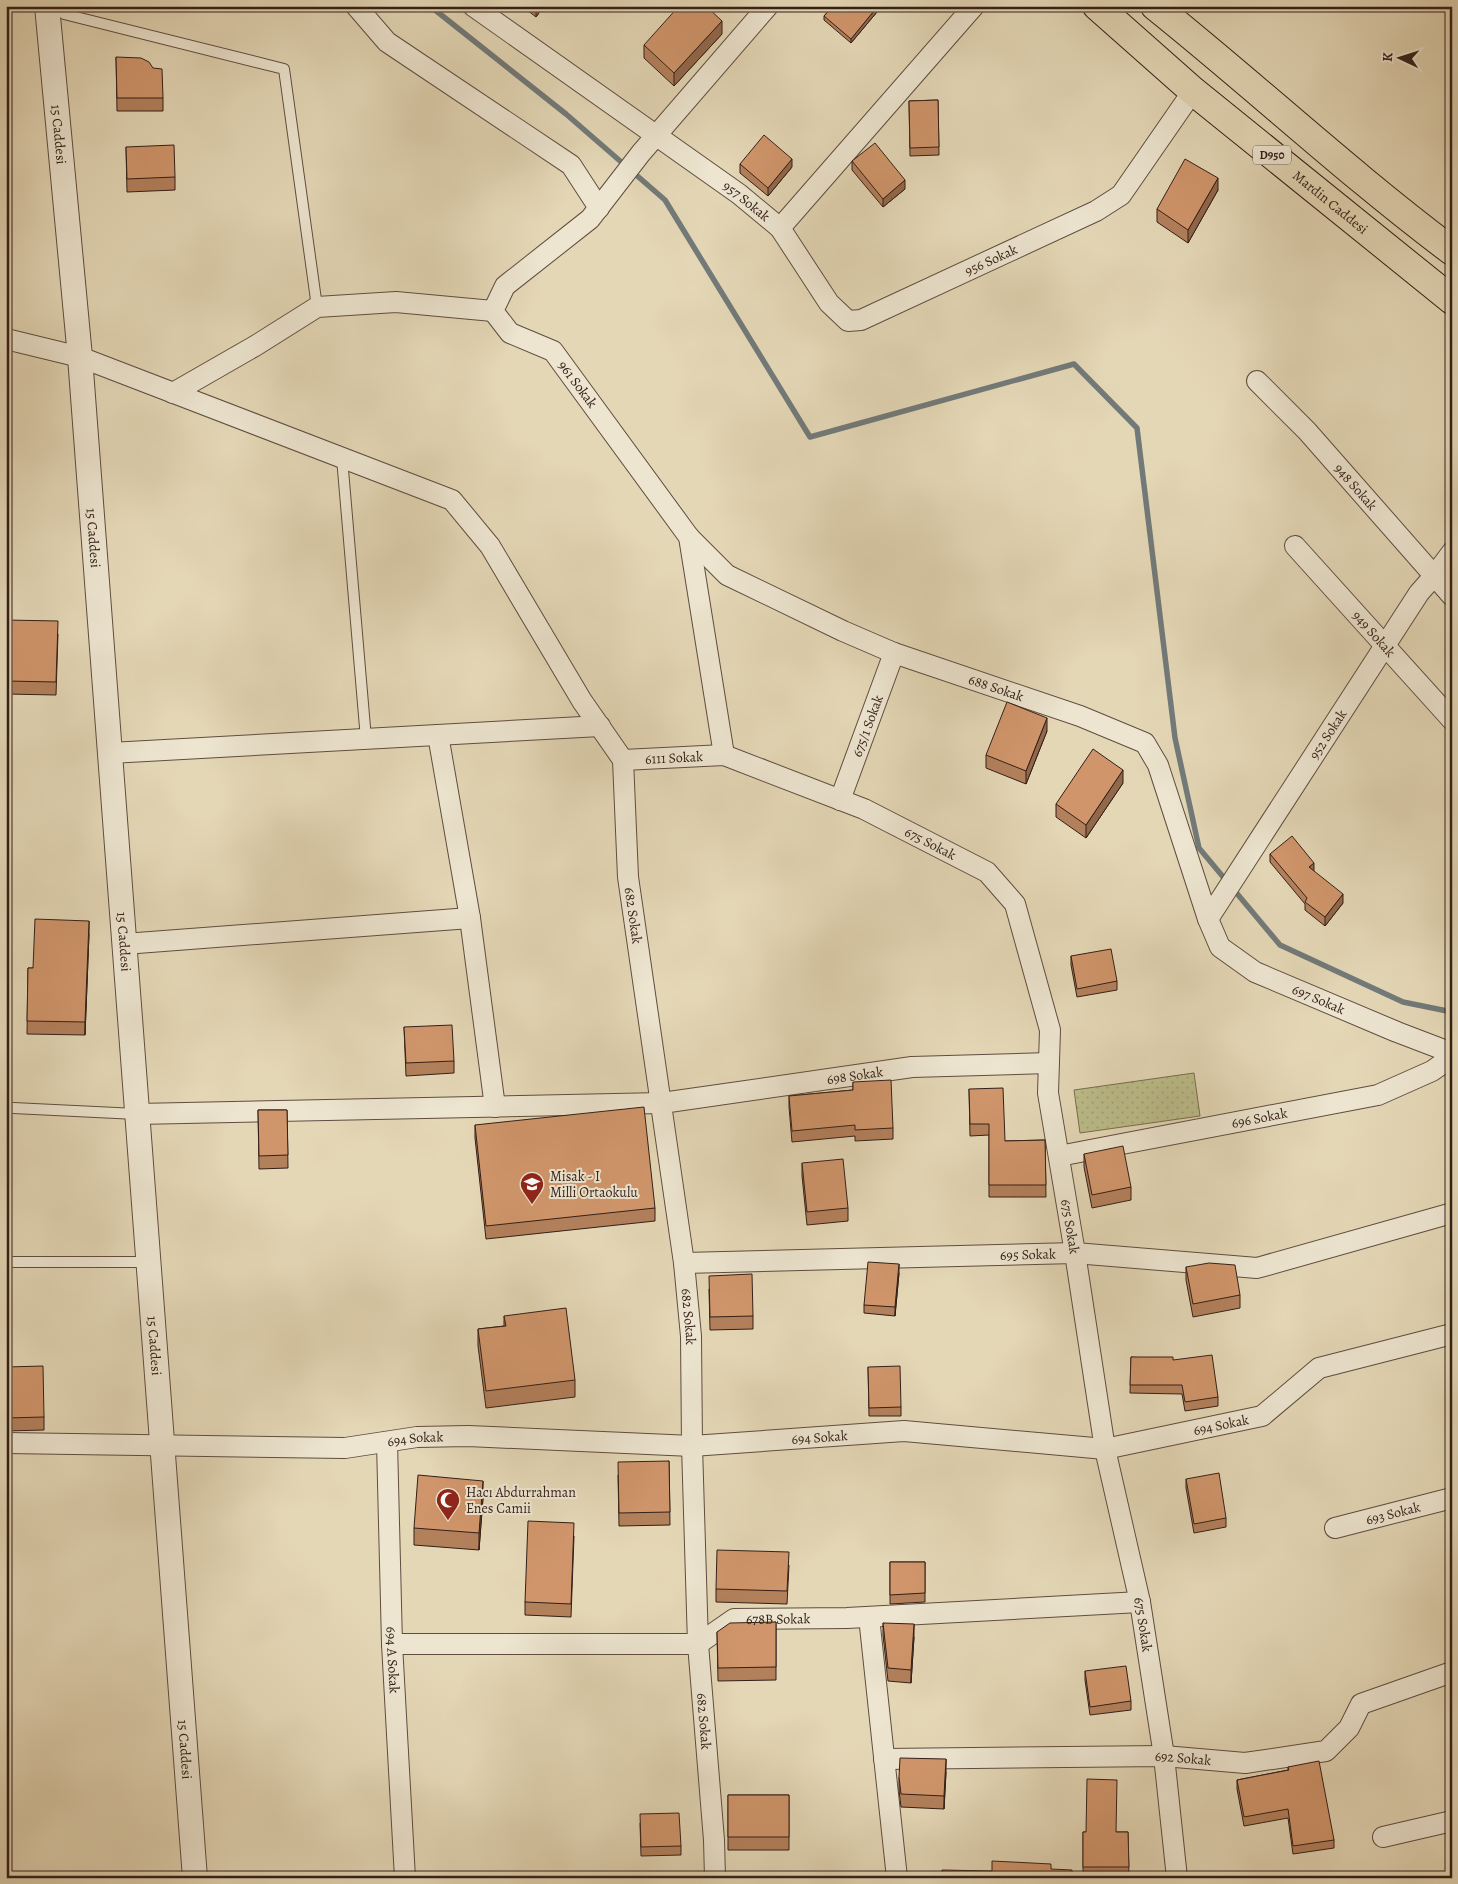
<svg xmlns="http://www.w3.org/2000/svg" width="1458" height="1884" viewBox="0 0 1458 1884" font-family="Alegreya,serif">
<style>
.grass{fill:url(#grass-dots);stroke:#776e50}
.lines{fill:none;stroke-linecap:round;stroke-linejoin:round}
.stream{stroke:#727a79;stroke-width:5.5}
.service-casing{stroke:#5f4d40;stroke-width:12}
.minor-casing{stroke:#5f4d40;stroke-width:22}
.tertiary-casing{stroke:#5f4d40;stroke-width:26}
.trunk-casing{stroke:#331f18;stroke-width:30}
.service{stroke:#ede5d0;stroke-width:10}
.minor{stroke:#ede5d0;stroke-width:20}
.tertiary{stroke:#ede5d0;stroke-width:24}
.trunk{stroke:#e4d7b6;stroke-width:28}
.wall{fill:#b3805c;stroke:#331f18}
.shaded-wall{fill:#92684b;stroke:#331f18}
.building{fill:#d0956b;stroke:#331f18}
.labels{text-anchor:middle;stroke-width:4;stroke-linejoin:round;paint-order:stroke}
.shield{fill:#ede5d0;stroke:#6b5a4f;stroke-width:1}
.shield-label{font-size:12px;font-weight:bold;fill:#331f18}
.street-label{font-size:14px;fill:#331f18;stroke:#ede5d0}
.poi-label{font-size:14px;fill:#331f18;stroke:#ede5d0;text-anchor:start}
</style>
<defs>
<pattern id="grass-dots" width="8" height="8" patternUnits="userSpaceOnUse" patternTransform="scale(1.25)"><rect width="8" height="8" fill="#bbbc89"/><path d="M2 2h.1M6 6h.1" fill="none" stroke="#a1a176" stroke-width="1.8" stroke-linecap="round"/></pattern>
</defs>
<rect width="100%" height="100%" fill="#e4d7b6"/>
<filter id="stains"><feTurbulence type="fractalNoise" baseFrequency=".004" numOctaves="4"/><feColorMatrix values="0 0 0 0 .2 0 0 0 0 .09 0 0 0 0 .02 0 0 0 .5 -.17"/></filter>
<radialGradient id="worn" r=".72"><stop offset=".6" stop-color="#630" stop-opacity="0"/><stop offset="1" stop-color="#630" stop-opacity=".3"/></radialGradient>
<path class="grass" d="M1194,1073L1200,1116L1080,1133L1074,1090Z"/>
<g class="lines">
<path class="stream" d="M430,6L566,114L665,200L810,437L1074,364L1137,428L1175,738L1199,848L1280,945L1403,1002L1452,1012"/>
<g class="service-casing">
<path id="service" d="M64,14L284,69L317,307
M342,458L366,739
M13,1108L137,1114
M6,1262H148"/>
</g>
<g class="minor-casing">
<g id="minor">
<path d="M356,6L387,42L571,165L599,208"/>
<path id="s1" d="M473,6L739,194L780,228L829,303L848,321L861,320L1096,211L1121,195L1193,91"/>
<path d="M780,228L974,6"/>
<path d="M6,339L80,357L452,500L490,546L582,701L623,760"/>
<path id="s2" d="M1257,381L1307,431L1452,596"/>
<path d="M173,393L255,346L317,307L396,302L493,311"/>
<path id="s3" d="M689,537L727,575L843,631L894,653L1080,716L1145,743L1158,765L1208,919L1220,947L1255,972L1397,1032L1452,1053"/>
<path id="s4" d="M1295,546L1452,720"/>
<path d="M438,735L470,918L495,1107"/>
<path d="M110,753L600,726"/>
<path d="M724,755L689,537L553,351L510,333L493,311L505,286L590,219L641,153L768,6"/>
<path id="s5" d="M623,760L724,755L864,809L987,872L1015,904L1050,1030L1048,1093L1075,1253L1105,1449L1140,1602L1164,1756L1177,1878"/>
<path id="s6" d="M623,760L628,877L684,1263L691,1336L692,1446L698,1644L714,1840L715,1878"/>
<path id="s7" d="M840,800L894,653"/>
<path id="s8" d="M1208,919L1419,593L1434,576L1452,552"/>
<path d="M124,944L470,918"/>
<path id="s9" d="M137,1114L662,1103L912,1067L1049,1063"/>
<path id="s10" d="M1059,1156L1378,1095L1432,1071L1452,1057"/>
<path id="s11" d="M684,1263L1075,1253L1257,1268L1452,1213"/>
<path id="s12" d="M387,1442L392,1644L405,1878"/>
<path id="s13" d="M6,1443L345,1448L417,1437L468,1436L692,1446L904,1431L1105,1449L1262,1416L1319,1368L1452,1334"/>
<path id="s14" d="M1335,1528L1452,1498"/>
<path d="M869,1617L897,1878"/>
<path id="s15" d="M392,1644H698L734,1619L847,1618L1140,1602"/>
<path id="s16" d="M884,1759L1164,1756L1245,1763L1326,1751L1349,1728L1361,1704L1452,1672"/>
<path d="M1383,1837L1452,1821"/>
</g>
</g>
<g class="tertiary-casing">
<g id="tertiary">
<path id="s17" d="M47,6L80,357L195,1878"/>
</g>
</g>
<g class="trunk-casing">
<g id="trunk">
<path id="s18" d="M1097,6L1193,91L1452,300"/>
<path d="M1155,6C1255,86 1349,174 1452,251"/>
</g>
</g>
<use href="#service" class="service"/>
<use href="#minor" class="minor"/>
<use href="#tertiary" class="tertiary"/>
<use href="#trunk" class="trunk"/>
</g>
<path class="wall" d="M522,6H544L536,17Z
M833,6H882L851,43L824,20V16Z
M722,34L674,86L644,58V45Z
M116,57L163,98V111H117Z
M938,100L939,155L910,156L909,101Z
M126,147L175,177V190L127,192Z
M852,161L905,189L883,207L852,170Z
M740,164L792,167L768,196L740,173Z
M1218,190L1188,243L1157,222V209Z
M6,620L58,634L56,695L6,694Z
M1047,731L1026,784L986,768V755Z
M1123,783L1086,838L1056,817V804Z
M1270,854L1314,872L1343,903L1325,926L1305,910V904L1270,862Z
M89,934L85,1035L27,1034L28,968H33Z
M1071,956L1117,981V990L1077,997L1071,965Z
M404,1027L454,1061V1073L406,1076Z
M853,1082L893,1128V1139L855,1141V1136L792,1142L789,1107V1096L853,1090Z
M969,1089L1005,1141L1045,1140L1046,1197H989V1135L970,1136Z
M258,1110H287L288,1168L259,1169Z
M475,1125L655,1208V1221L486,1239L475,1138Z
M1084,1154L1131,1187V1200L1092,1208L1084,1167Z
M802,1163L848,1208V1221L807,1225L802,1176Z
M1186,1267L1240,1295V1308L1193,1317L1186,1280Z
M899,1273L895,1316L864,1313V1305Z
M709,1289L753,1316V1329L710,1330Z
M504,1316L575,1380V1397L486,1408L478,1346V1329L504,1326Z
M1131,1357L1173,1360L1218,1397V1406L1185,1411L1182,1394L1130,1393Z
M6,1367L44,1417V1430L6,1431Z
M868,1367L901,1407V1416H869Z
M669,1461L670,1525L619,1526L618,1475Z
M1186,1479L1226,1518V1527L1194,1533L1186,1488Z
M483,1498L479,1550L414,1545V1528Z
M574,1536L571,1617L525,1615V1602Z
M890,1562H925V1602L890,1604Z
M789,1565L787,1604L716,1602V1589Z
M776,1622V1680L718,1681L717,1632Z
M883,1623L914,1637L911,1683L888,1681L883,1635Z
M1085,1671L1131,1701V1710L1090,1715L1085,1680Z
M1288,1767L1334,1840V1848L1293,1854L1288,1818L1244,1826L1237,1789V1780L1288,1770Z
M946,1772L944,1809L901,1807L899,1790V1777Z
M728,1795H789V1850H728Z
M640,1823L681,1846V1855L641,1856Z
M1083,1832H1128L1129,1878H1083Z"/>
<path class="shaded-wall" d="M537,6H544L536,17V7Z
M878,6H882L851,43V39Z
M722,21V34L674,86V73Z
M792,159V167L768,196V188Z
M1218,178V190L1188,243V230Z
M905,180V189L883,207V199Z
M1047,718V731L1026,784V771Z
M1123,770V783L1086,838V825Z
M1314,863V872L1309,867Z
M1343,894V903L1325,926V917Z
M89,921V934L85,1035V1022Z
M899,1264V1273L895,1316V1307Z
M483,1481V1498L479,1550V1533Z
M914,1624V1637L911,1683V1670Z
M946,1759V1772L944,1809V1796Z"/>
<path class="building" d="M679,6H706L722,21L674,73L644,45Z
M833,6H878L851,39L824,16Z
M116,57L141,58L149,62L153,68L162,69L163,98H117Z
M938,100L939,147L910,148L909,101Z
M764,135L792,159L768,188L740,164Z
M875,143L905,180L883,199L852,161Z
M174,145L175,177L127,179L126,147Z
M1185,159L1218,178L1188,230L1157,209Z
M6,620L58,621L56,682L6,681Z
M1007,702L1047,718L1026,771L986,755Z
M1093,749L1123,770L1086,825L1056,804Z
M1292,836L1314,863L1309,867L1343,894L1325,917L1305,902L1307,898L1270,854Z
M35,919L89,921L85,1022L27,1021L28,968H33Z
M1111,949L1117,981L1077,989L1071,956Z
M452,1025L454,1061L406,1063L404,1027Z
M891,1080L893,1128L855,1130V1125L792,1131L789,1096L853,1090V1082Z
M1003,1088L1005,1141L1045,1140L1046,1185H989V1124H970L969,1089Z
M644,1107L655,1208L486,1226L475,1125Z
M258,1110H287L288,1155L259,1156Z
M1123,1146L1131,1187L1092,1195L1084,1154Z
M843,1159L848,1208L807,1212L802,1163Z
M868,1262L899,1264L895,1307L864,1305Z
M1209,1263L1235,1265L1240,1295L1193,1304L1186,1267Z
M752,1274L753,1316L710,1317L709,1276Z
M566,1308L575,1380L486,1391L478,1329L506,1326L504,1316Z
M1212,1355L1218,1397L1185,1402L1182,1385H1130L1131,1357H1173V1360Z
M43,1366L44,1417L6,1418V1367Z
M900,1366L901,1407L869,1408L868,1367Z
M669,1461L670,1512L619,1513L618,1462Z
M1219,1473L1226,1518L1194,1524L1186,1479Z
M418,1475L483,1481L479,1533L414,1528Z
M528,1521L574,1523L571,1604L525,1602Z
M717,1550L789,1552L787,1591L716,1589Z
M890,1562H925V1593L890,1595Z
M776,1622V1667L718,1668L717,1632L730,1623Z
M883,1623L914,1624L911,1670L888,1668Z
M1126,1666L1131,1701L1090,1707L1085,1671Z
M900,1758L946,1759L944,1796L901,1794L899,1777Z
M1319,1761L1334,1840L1293,1846L1288,1809L1244,1817L1237,1780L1289,1770L1288,1767Z
M1087,1779L1117,1780L1116,1832H1128L1129,1867H1083V1832H1086Z
M728,1795H789V1837H728Z
M679,1813L681,1846L641,1847L640,1814Z
M992,1861L1051,1864V1869L1072,1870V1878H942V1870L992,1871Z"/>
<defs>
<g id="school-pin" transform="scale(1.25)"><path d="M0 17L-7.5 6A9.5 9.5 0 1 1 7.5 6Z" fill="#8f2418" stroke="#ede5d0"/><path d="M0-5L7-2L0 1L-7-2ZM-4 1L0 2.5L4 1V4Q0 6-4 4Z" fill="#fff"/></g>
<g id="mosque-pin" transform="scale(1.25)"><path d="M0 17L-7.5 6A9.5 9.5 0 1 1 7.5 6Z" fill="#8f2418" stroke="#ede5d0"/><path d="M3.5-4.9A6 6 0 1 0 3.5 4.9A5 5 0 1 1 3.5-4.9Z" fill="#fff"/></g>
</defs>
<g fill-rule="evenodd">
<use href="#school-pin" x="532" y="1184"/>
<use href="#mosque-pin" x="448" y="1500"/>
</g>
<g class="labels">
<rect class="shield" x="1253" y="145.5" width="38" height="19" rx="4"/>
<g class="shield-label">
<text x="1272" y="159">D950</text>
</g>
<g class="street-label">
<text dy="5" stroke="none"><textPath href="#s17" startOffset="129">15 Caddesi</textPath></text>
<text dy="5" stroke="none"><textPath href="#s1" startOffset="336">957 Sokak</textPath></text>
<text dy="5" stroke="none"><textPath href="#s18" startOffset="305">Mardin Caddesi</textPath></text>
<text dy="5" stroke="none"><textPath href="#s1" startOffset="651">956 Sokak</textPath></text>
<text transform="translate(578 384) rotate(53)" y="5">961 Sokak</text>
<text dy="5" stroke="none"><textPath href="#s2" startOffset="145">948 Sokak</textPath></text>
<text dy="5" stroke="none"><textPath href="#s17" startOffset="534">15 Caddesi</textPath></text>
<text dy="5" stroke="none"><textPath href="#s4" startOffset="118">949 Sokak</textPath></text>
<text dy="5" stroke="none"><textPath href="#s3" startOffset="346">688 Sokak</textPath></text>
<text dy="5" stroke="none"><textPath href="#s7" startOffset="79">675/1 Sokak</textPath></text>
<text dy="5" stroke="none"><textPath href="#s8" startOffset="220">952 Sokak</textPath></text>
<text dy="5" stroke="none"><textPath href="#s5" startOffset="51">6111 Sokak</textPath></text>
<text dy="5" stroke="none"><textPath href="#s5" startOffset="326">675 Sokak</textPath></text>
<text dy="5" stroke="none"><textPath href="#s6" startOffset="156">682 Sokak</textPath></text>
<text dy="5" stroke="none"><textPath href="#s17" startOffset="939">15 Caddesi</textPath></text>
<text dy="5" stroke="none"><textPath href="#s3" startOffset="835">697 Sokak</textPath></text>
<text dy="5" stroke="none"><textPath href="#s9" startOffset="720">698 Sokak</textPath></text>
<text dy="5" stroke="none"><textPath href="#s10" startOffset="204">696 Sokak</textPath></text>
<text dy="5" stroke="none"><textPath href="#s5" startOffset="761">675 Sokak</textPath></text>
<text dy="5" stroke="none"><textPath href="#s11" startOffset="344">695 Sokak</textPath></text>
<text dy="5" stroke="none"><textPath href="#s6" startOffset="561">682 Sokak</textPath></text>
<text dy="5" stroke="none"><textPath href="#s17" startOffset="1344">15 Caddesi</textPath></text>
<text dy="5" stroke="none"><textPath href="#s13" startOffset="1220">694 Sokak</textPath></text>
<text dy="5" stroke="none"><textPath href="#s13" startOffset="815">694 Sokak</textPath></text>
<text dy="5" stroke="none"><textPath href="#s13" startOffset="410">694 Sokak</textPath></text>
<text dy="5" stroke="none"><textPath href="#s14" startOffset="60">693 Sokak</textPath></text>
<text dy="5" stroke="none"><textPath href="#s15" startOffset="394">678B Sokak</textPath></text>
<text dy="5" stroke="none"><textPath href="#s5" startOffset="1166">675 Sokak</textPath></text>
<text dy="5" stroke="none"><textPath href="#s12" startOffset="218">694 A Sokak</textPath></text>
<text dy="5" stroke="none"><textPath href="#s6" startOffset="966">682 Sokak</textPath></text>
<text dy="5" stroke="none"><textPath href="#s17" startOffset="1749">15 Caddesi</textPath></text>
<text dy="5" stroke="none"><textPath href="#s16" startOffset="299">692 Sokak</textPath></text>
</g>
<g class="poi-label">
<text x="550" y="1181">Misak - I<tspan x="550" dy="16">Milli Ortaokulu</tspan></text>
<text x="466" y="1497">Hacı Abdurrahman<tspan x="466" dy="16">Enes Camii</tspan></text>
</g>
</g>
<rect width="1458" height="1884" fill="none" stroke="#e4d7b6" stroke-width="25"/>
<rect x="8" y="8" width="1443" height="1869" fill="none" stroke="#331f18" stroke-width="2.5"/>
<rect x="12" y="12" width="1433" height="1859" fill="none" stroke="#331f18"/>
<g transform="translate(1400 58) rotate(274)" stroke="#ede5d0" stroke-width="4" paint-order="stroke">
<path d="M0-4L9 19L0 12L-9 19Z" fill="#331f18"/>
<text y="-8" font-size="14" font-weight="bold" text-anchor="middle" fill="#331f18">K</text>
</g>
<rect width="100%" height="100%" filter="url(#stains)"/>
<rect width="100%" height="100%" fill="url(#worn)"/>
</svg>
